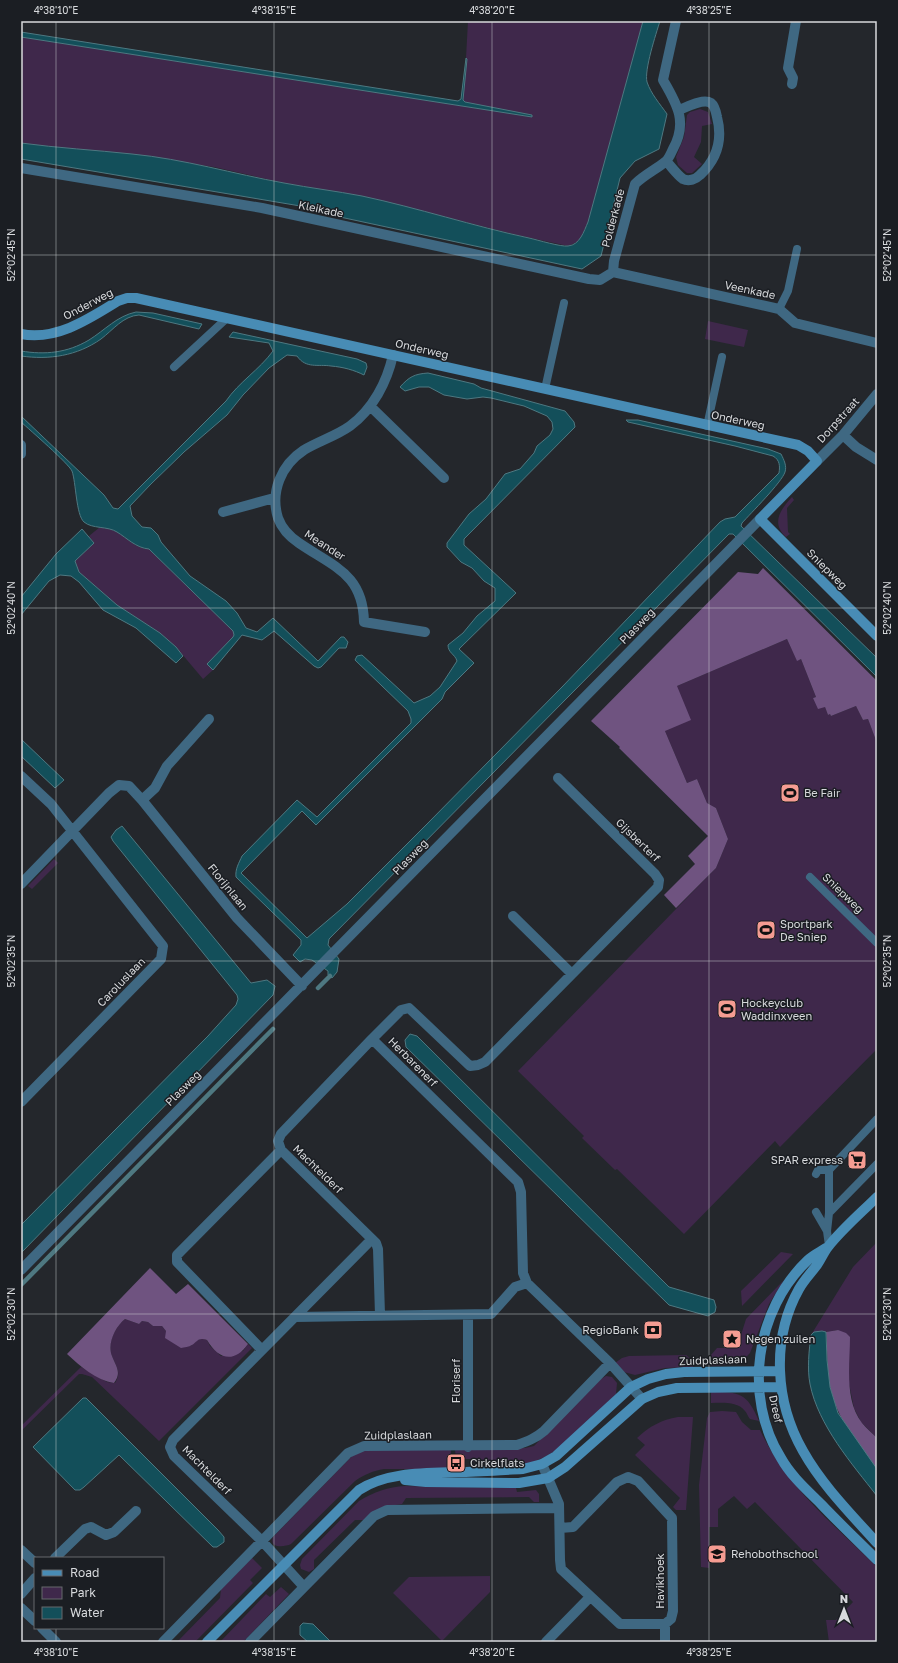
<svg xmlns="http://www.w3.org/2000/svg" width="898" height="1663" viewBox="0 0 898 1663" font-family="'Golos Text',sans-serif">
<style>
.green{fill:#3f284b}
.forest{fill:#6f5380}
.water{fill:#134f5a;stroke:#4e7881}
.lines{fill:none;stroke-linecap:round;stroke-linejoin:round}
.stream{stroke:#4e7881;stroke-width:4.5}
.lane{stroke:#3f6882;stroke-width:8}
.street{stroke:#3f6882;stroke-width:10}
.secondary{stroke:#488cb5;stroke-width:10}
.ticks{fill:none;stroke:#d7d9dc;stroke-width:1;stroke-opacity:0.45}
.labels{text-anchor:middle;stroke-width:3;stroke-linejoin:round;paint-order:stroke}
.street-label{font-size:11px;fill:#d7d9dc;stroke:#1b1e23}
.poi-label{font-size:11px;fill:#d7d9dc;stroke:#1b1e23;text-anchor:start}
.neatline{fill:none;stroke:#d7d9dc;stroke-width:1.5}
.ticks-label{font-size:10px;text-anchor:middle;fill:#d7d9dc}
</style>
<rect width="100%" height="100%" fill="#24272c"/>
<path class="green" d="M468,21H643L588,222L581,238L577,242L568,246L517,235L361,196L284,183L214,167L127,154L51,147L21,143V37L532,117V115L465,103L463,100L467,59L466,58Z
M700,109L708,112L712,124L702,126L701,142L694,157L702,164L692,173H687L678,165L676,157L684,137L687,115L690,112Z
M708,321L748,330L744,347L705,339Z
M792,497L794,500L787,508L788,532L790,534L786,537C771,523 780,510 792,497Z
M100,527C105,528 111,529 116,531C127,537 135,549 149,549L233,631L234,635L233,637L208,664L213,670L203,679L176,647L160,633L117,605L79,572L75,561L94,543L89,536Z
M787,639L797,660L801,659L816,697L813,698L825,707L828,715L830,714L831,716L856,706L863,720L868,719L877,743V1049L780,1147L775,1141L684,1234L617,1169L615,1170L582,1138L584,1136L518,1071L716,868L728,839L716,808L707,803L697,779L687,783L665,731L677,686Z
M54,859L58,863L32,889L28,886Z
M877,1242V1438L861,1422L854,1408L838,1330L826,1332L822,1331L811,1335L853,1267Z
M781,1252L793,1254L742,1306L741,1291Z
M784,1280L769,1304L750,1353L743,1360L735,1364L711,1366V1355L717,1348H737L746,1319Z
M125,1319L139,1324L142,1321L148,1322L153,1326H162L166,1331L191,1346C196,1340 199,1337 207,1340L210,1346L221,1356L243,1351L248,1344L252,1348L159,1441L92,1377L82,1374H79L21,1431V1426L81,1367L107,1382L115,1383C122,1372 116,1367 112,1356C107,1343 115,1327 125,1319Z
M686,1355L691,1359L693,1367L665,1368L635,1375L624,1372L615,1363L622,1358L629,1356Z
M606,1376L612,1377L617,1383L616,1394C588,1421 561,1458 521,1465L520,1460L473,1462V1459H456L455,1450L525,1448L534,1446L601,1379Z
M711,1392C740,1392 747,1393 759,1421L750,1419C748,1417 747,1413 745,1411C737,1401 722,1403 711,1403Z
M722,1411L736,1412L742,1422L751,1430H760C786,1486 834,1525 877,1567V1642H829L826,1620H836L853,1602L755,1502L747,1509L734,1496L718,1509V1527H709V1568L701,1567L699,1485L707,1418L710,1412Z
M678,1417H693L686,1510H676L673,1507L680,1498L635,1455L645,1445L637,1438C650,1426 661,1420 678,1417Z
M364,1450H451V1463L447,1469H384C373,1471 365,1474 355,1481L291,1544C285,1547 269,1549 273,1537L355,1453Z
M405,1486L516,1488L517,1492L536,1490L539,1494V1502H534L529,1497L406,1498L402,1504L389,1506L364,1520H355L314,1560V1569L309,1572L301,1569L300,1565L302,1559L359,1501C374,1492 388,1487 405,1486Z
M252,1558L262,1568L250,1580L253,1583L195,1642H177L220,1598L221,1589Z
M490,1576V1592L442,1641L393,1593L409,1577Z
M281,1587L289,1594L243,1642H220L266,1594L270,1597Z"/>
<path class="forest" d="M763,568L877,681V743L868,719L863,720L856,706L831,716L830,714L828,715L825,707L818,709L813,698L816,697L801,659L797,661L787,639L677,686L691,720L665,731L687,783L697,779L707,803L716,808L728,839L716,868L676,908L664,895L695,864L688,856L708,836L619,748L620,747L591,721L738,572L758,574Z
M150,1268L176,1294L188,1284L248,1344C234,1364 218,1359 207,1340C198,1337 198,1341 192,1345C189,1347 184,1347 181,1348L165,1338L166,1331L162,1326H153L148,1322L142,1321L139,1324L125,1319C115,1327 107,1344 112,1356C116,1367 122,1372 114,1383C96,1380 80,1366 67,1354Z
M838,1330L846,1333L850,1337C850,1364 844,1400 862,1423C866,1428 872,1433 877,1438V1469C858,1444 837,1419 830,1387C826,1369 828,1350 826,1332Z"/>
<path class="water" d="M643,21H660C656,34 644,70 647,82C651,94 660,104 667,114L659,149L635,161L620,178L601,256L582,269L340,217L336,212L21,159V143C58,148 95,150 132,154C184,159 234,174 284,183C310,188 336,191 362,196C418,208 473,226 529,238C538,240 561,247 568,246C580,245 584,231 588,222Z
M21,32L458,101L461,99L466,58L467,59L463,100L465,102L532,115V117L21,37Z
M136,312L153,313L202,324L199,329L139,315C123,316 113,330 101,339C77,356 49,360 21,356V351C45,355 67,353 89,340C105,330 117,316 136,312Z
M233,332L357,359L366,363L367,367L364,375C354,370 343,367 331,366C318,364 306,369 297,356L287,355L269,368L243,395L227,415L184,452L151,484L130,506L132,516L142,527L151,528L158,535L161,542L190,576L226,601L237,613L246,628L257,632L273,618L318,661L341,637H344L348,642L346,648H339L321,667L318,668L314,666L274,631L262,640L242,635L213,670L207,664L233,637L234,635L233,631L149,549C136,548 127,538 117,532C108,526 92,529 84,522C76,515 76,482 72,471C68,463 30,430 21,422V416L104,495L113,508L118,509L226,401C239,382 259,370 273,351L269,343L229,337Z
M428,373L474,384L481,388L565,411L574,422L575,427L464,539V545L516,593L459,649L474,663L445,692L442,699L316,825L302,811L241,873L307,938L347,904L427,824L562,687L720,522L725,519L735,517L779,473C780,466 780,460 773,456L735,446L628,422L626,420H638L768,449L781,454C784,460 787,466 785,472C782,482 750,514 742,523L741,526L877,658V677L733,534H729L329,939L328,945L339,959L337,972L332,978L328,975V971L312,960L305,959L300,962L293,955L301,945V940L236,877C235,869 239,863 242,856L297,800L317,817L411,723V719L408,711L355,660L357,656L362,655L414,703L430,696L440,687L457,661C455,654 448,653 448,645L463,633L477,616L495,601V588L484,581L472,568L461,562L447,547V543L469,514L486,499L505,474L520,469L534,453L537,446L550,435L553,429L552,422L547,416L524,406L491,398L483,397L467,399L444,395L429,387H419L405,391L400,387C409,377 414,374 428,373Z
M82,529L94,543L75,561L79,572L117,605L160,633L176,647L183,656L176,663L136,628L103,610L79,582L71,576L60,575L49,581L21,615V597L56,554Z
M21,739L64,780L55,788L21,756Z
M122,826L251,983L267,980L275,986L273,995L21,1253V1225L208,1036L236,1005L238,999L237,995L113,841L111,837L116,830Z
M410,1034L417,1036L669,1287L714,1300L716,1307L715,1312L708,1316L669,1305L406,1047L405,1040Z
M822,1331L826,1332L827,1360L830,1387L838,1413L877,1469V1496C852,1464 818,1425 810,1384C807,1369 809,1350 811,1335L814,1332Z
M83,1398H86L218,1530L224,1537V1542L217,1547H213L119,1455L84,1487L80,1490H75L33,1447Z
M303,1623L313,1624L331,1642H308L300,1635V1626Z"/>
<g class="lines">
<path class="stream" d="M318,988L330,976
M21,1285L273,1029"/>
<path class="lane" d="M779,309L788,291L797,249
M174,367L227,318
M545,389L564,303
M707,426L722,357
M810,877L877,943
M816,1174L818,1170H829
M816,1212L827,1231
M829,1213V1170L877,1119
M829,1246L827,1231L829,1213L877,1164"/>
<path class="street" d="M792,84L793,78L788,68L796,21
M666,161C671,166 677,175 683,179C689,182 696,179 700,175C717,159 723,140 717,117C716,112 715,106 711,103C703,98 687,107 679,110
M21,168L262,208L589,279L600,280L613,272
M613,272L614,261L635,184C644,175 655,170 665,162C669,159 671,153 673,149C688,122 677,104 663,80L676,21
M613,272L779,309L795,323L877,343
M393,355C387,382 373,409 350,426C336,436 319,441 304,450C281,465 270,492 278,518C282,529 290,537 299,543C334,567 363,574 364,622L425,632
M370,406L444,478
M843,435L856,447L877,460
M21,445V454
M817,461L843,435L877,394
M223,512L274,498
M21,776L51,804L163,946L161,959L21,1102
M142,800L155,788L167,766L209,719
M21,884L109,793L119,785L129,786L142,800L237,918L302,986
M513,916L572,974
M372,1039L401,1010L409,1008L470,1066L478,1065L485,1062L658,887L659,880L655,874L558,778
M281,1150L376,1243L378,1249L380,1315
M21,1270L760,519
M468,1315V1447
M295,1317L491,1314L515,1287L527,1283
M262,1350L177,1262V1255L281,1150L278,1141L281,1134L372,1039L518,1182L521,1192L523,1273L527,1283L610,1363L642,1399
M542,1464L559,1504L560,1560L561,1569L620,1624H665L671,1619L673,1611L672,1518L638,1481L628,1477L617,1482L573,1527L560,1528
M21,1550L35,1563
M55,1558L85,1529L91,1527L106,1535L114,1532L136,1511
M304,1587L262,1541L174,1456L170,1447L173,1440L372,1239
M21,1594L35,1578
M21,1608L35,1621
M665,1624V1642
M42,1628L56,1642
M163,1642L348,1453L364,1446L517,1445C528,1441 536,1438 544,1431L610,1363
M250,1642L374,1516L387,1510L559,1508
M546,1642L590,1597"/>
<path class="secondary" d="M21,334C56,341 89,319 118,301L127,298H136L798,445L808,451L817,461L760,519L877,636
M877,1197C862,1212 841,1230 828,1247C824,1252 821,1259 817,1265C811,1273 804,1280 799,1289C771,1339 775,1402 803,1451C822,1485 851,1514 877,1543
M826,1248C820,1252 813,1255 808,1260C755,1310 743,1397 781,1458C791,1476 807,1490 821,1504C839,1523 858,1541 877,1560
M405,1480L426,1482L519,1483L548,1478L565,1467L642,1399L658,1392L677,1388L781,1387
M207,1642L359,1490C386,1472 426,1473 458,1472C479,1472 501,1470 523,1469L542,1464L556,1456L631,1387L648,1379L666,1374L684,1372L780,1371"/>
</g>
<path class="ticks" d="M56,21V1558M274,21V1642M492,21V1642M709,21V1642M21,255H877M21,608H877M21,961H877M21,1314H877M56,1628V1642"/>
<defs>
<g id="stadium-square" transform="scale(1)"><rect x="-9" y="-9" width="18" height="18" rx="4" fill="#f59c92" stroke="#1b1e23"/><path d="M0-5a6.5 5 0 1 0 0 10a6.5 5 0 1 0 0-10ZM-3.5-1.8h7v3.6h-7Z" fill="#111"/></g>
<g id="supermarket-square" transform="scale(1)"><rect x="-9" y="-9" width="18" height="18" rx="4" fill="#f59c92" stroke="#1b1e23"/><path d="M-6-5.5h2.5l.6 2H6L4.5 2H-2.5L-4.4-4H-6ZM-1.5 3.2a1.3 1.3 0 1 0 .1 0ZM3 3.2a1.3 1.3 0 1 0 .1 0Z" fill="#111"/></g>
<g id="bank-square" transform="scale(1)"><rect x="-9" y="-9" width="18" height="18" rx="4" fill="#f59c92" stroke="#1b1e23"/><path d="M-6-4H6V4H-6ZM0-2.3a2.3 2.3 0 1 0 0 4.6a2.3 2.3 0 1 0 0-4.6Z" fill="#111"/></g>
<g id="sight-square" transform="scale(1)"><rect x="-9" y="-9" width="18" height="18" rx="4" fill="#f59c92" stroke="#1b1e23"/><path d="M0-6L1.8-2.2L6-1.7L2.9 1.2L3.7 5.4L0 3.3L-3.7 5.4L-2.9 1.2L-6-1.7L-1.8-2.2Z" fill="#111"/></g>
<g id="bus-square" transform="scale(1)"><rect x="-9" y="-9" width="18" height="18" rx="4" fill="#f59c92" stroke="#1b1e23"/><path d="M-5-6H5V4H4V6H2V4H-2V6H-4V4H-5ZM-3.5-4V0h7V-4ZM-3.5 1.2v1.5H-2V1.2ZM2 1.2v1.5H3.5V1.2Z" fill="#111"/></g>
<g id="school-square" transform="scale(1)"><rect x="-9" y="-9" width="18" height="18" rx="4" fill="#f59c92" stroke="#1b1e23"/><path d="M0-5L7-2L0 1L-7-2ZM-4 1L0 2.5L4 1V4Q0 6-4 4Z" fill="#111"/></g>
</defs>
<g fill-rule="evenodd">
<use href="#stadium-square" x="790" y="793"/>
<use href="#stadium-square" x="766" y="930"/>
<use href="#stadium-square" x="727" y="1009"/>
<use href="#supermarket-square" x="857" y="1160"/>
<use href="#bank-square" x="653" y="1330"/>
<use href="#sight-square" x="732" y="1339"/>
<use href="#bus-square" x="456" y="1463"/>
<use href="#school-square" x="717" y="1554"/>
</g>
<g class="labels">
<g class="street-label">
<text transform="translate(321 209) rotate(12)" y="4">Kleikade</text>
<text transform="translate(613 218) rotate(-75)" y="4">Polderkade</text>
<text transform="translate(750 290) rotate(12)" y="4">Veenkade</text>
<text transform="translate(88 304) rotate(-28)" y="4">Onderweg</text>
<text transform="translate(422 349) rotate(13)" y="4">Onderweg</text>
<text transform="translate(738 420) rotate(12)" y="4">Onderweg</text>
<text transform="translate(838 420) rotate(-48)" y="4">Dorpstraat</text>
<text transform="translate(325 545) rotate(33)" y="4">Meander</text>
<text transform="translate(827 569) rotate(45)" y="4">Sniepweg</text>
<text transform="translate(637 626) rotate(-46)" y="4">Plasweg</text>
<text transform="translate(638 840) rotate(44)" y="4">Gijsberterf</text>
<text transform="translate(410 857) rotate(-46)" y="4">Plasweg</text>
<text transform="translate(228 887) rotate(51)" y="4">Florijnlaan</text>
<text transform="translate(843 893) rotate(44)" y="4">Sniepweg</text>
<text transform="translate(121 982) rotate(-46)" y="4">Caroluslaan</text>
<text transform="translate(413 1062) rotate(45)" y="4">Herbarenerf</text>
<text transform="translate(183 1088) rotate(-45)" y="4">Plasweg</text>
<text transform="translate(318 1169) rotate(44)" y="4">Machtelderf</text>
<text transform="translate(713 1360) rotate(-2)" y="4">Zuidplaslaan</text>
<text transform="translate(456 1381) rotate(-90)" y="4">Floriserf</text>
<text transform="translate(776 1409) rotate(78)" y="4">Dreef</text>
<text transform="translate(398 1435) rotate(-1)" y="4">Zuidplaslaan</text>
<text transform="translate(207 1470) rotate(45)" y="4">Machtelderf</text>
<text transform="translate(660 1581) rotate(-90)" y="4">Havikhoek</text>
</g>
<g class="poi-label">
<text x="804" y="797">Be Fair</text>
<text x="780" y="928">Sportpark<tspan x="780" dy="13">De Sniep</tspan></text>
<text x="741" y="1007">Hockeyclub<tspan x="741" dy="13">Waddinxveen</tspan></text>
<text x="843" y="1164" text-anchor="end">SPAR express</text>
<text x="639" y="1334" text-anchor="end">RegioBank</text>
<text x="746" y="1343">Negen zuilen</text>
<text x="470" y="1467">Cirkelflats</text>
<text x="731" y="1558">Rehobothschool</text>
</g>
</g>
<rect width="898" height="1663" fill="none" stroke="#1b1e23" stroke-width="44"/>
<rect x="34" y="1557" width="130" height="72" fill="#1b1e23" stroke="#66696d"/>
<rect x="42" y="1570" width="20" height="6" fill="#488cb5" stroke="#66696d"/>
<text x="70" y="1577" font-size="12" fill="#d7d9dc">Road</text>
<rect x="42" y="1587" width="20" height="12" fill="#3f284b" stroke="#66696d"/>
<text x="70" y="1597" font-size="12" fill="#d7d9dc">Park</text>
<rect x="42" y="1607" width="20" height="12" fill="#134f5a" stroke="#66696d"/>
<text x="70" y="1617" font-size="12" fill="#d7d9dc">Water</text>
<g transform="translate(844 1609)" stroke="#1b1e23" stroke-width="3" paint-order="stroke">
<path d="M0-3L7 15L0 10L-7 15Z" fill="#d7d9dc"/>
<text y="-6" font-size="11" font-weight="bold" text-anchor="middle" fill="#d7d9dc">N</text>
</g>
<rect x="22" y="22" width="854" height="1619" class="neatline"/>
<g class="ticks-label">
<text x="56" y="14">4°38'10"E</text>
<text x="274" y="14">4°38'15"E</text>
<text x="492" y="14">4°38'20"E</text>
<text x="709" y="14">4°38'25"E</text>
<text transform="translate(11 255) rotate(-90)" y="4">52°02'45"N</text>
<text transform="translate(887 255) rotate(-90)" y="4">52°02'45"N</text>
<text transform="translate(11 608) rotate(-90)" y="4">52°02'40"N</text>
<text transform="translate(887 608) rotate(-90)" y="4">52°02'40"N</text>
<text transform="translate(11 961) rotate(-90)" y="4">52°02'35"N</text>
<text transform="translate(887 961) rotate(-90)" y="4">52°02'35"N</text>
<text transform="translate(11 1314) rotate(-90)" y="4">52°02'30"N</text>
<text transform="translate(887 1314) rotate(-90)" y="4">52°02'30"N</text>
<text x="56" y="1656">4°38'10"E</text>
<text x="274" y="1656">4°38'15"E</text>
<text x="492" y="1656">4°38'20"E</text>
<text x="709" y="1656">4°38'25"E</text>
</g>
</svg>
